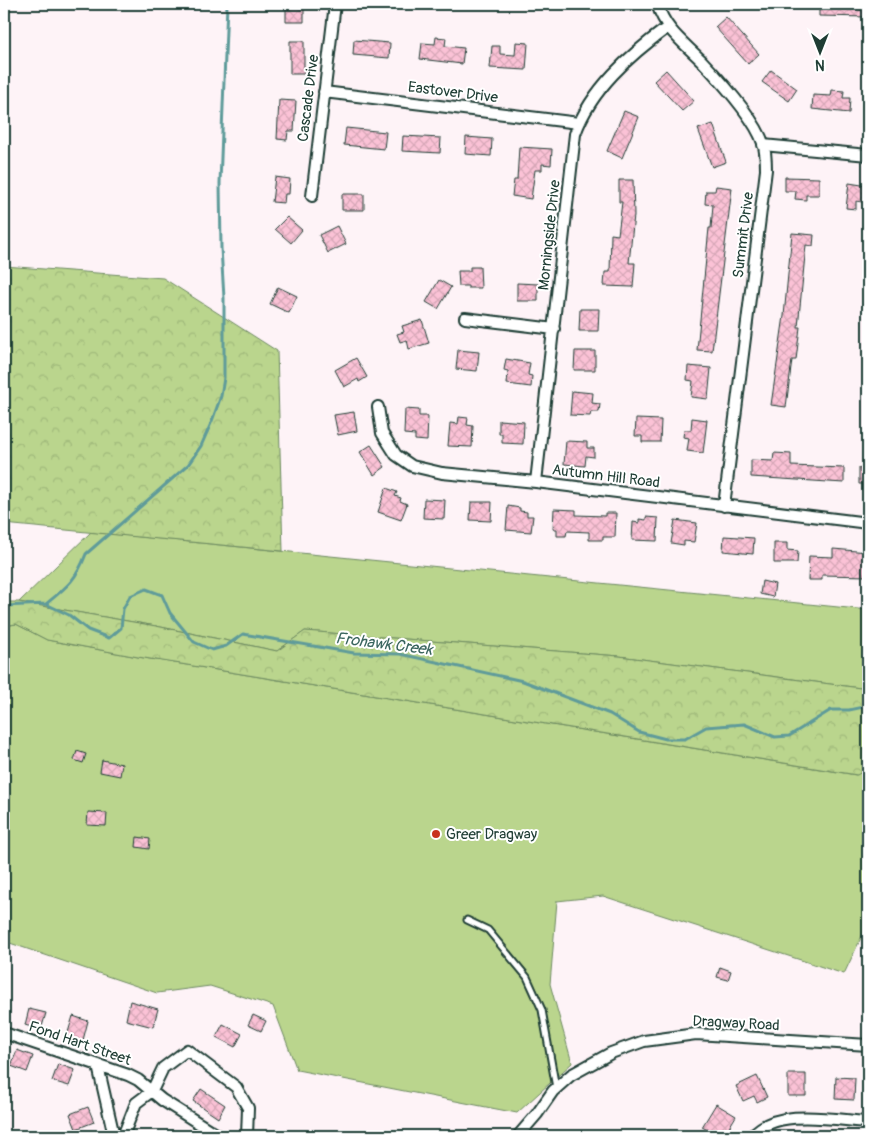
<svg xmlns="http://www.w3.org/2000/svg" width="872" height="1140" viewBox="0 0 872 1140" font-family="Pangolin,sans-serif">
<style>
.grass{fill:#bad58d;stroke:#6c8960}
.forest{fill:url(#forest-crowns);stroke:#6c8960}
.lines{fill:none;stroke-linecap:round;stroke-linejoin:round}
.stream{stroke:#5e9b9a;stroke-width:3}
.building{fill:url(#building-cross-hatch);stroke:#1f3d34}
.service-casing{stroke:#1f3d34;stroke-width:9}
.minor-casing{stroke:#1f3d34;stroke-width:14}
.service{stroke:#fff;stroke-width:5}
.minor{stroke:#fff;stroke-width:10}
.poi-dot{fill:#c8321e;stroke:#fff;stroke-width:2}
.labels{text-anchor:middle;stroke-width:4;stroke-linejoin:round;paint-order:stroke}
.street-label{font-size:15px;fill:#1f3d34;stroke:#fff}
.poi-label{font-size:15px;fill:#1f3d34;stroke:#fff;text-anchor:start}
.water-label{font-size:16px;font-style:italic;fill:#39645e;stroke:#fff}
</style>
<defs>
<pattern id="forest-crowns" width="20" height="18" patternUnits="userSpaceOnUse" patternTransform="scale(1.25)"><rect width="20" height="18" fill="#bad58d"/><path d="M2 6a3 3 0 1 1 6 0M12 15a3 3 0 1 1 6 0" fill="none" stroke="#9fb87a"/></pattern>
<pattern id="building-cross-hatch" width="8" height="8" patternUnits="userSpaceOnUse" patternTransform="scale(1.25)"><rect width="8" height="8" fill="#fbc2d6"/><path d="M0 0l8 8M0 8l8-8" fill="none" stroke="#d7a8b8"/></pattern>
</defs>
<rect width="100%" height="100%" fill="#fef3f7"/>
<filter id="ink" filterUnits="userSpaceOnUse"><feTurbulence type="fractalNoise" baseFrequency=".02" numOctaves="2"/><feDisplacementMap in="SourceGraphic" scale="10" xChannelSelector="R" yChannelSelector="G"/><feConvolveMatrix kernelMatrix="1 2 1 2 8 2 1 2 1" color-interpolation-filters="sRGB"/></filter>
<g filter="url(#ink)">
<path class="grass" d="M91,532L868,610V689L619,656L305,631L277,651L156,626L19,602Z
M16,624L47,640L138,657L856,775L868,768V923L844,974L603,896L557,901L550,984L572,1063L517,1113L297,1070L273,1006L210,986L157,993L4,941V626Z"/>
<path class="forest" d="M4,266L163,278L277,351L283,551L4,524Z
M19,602L156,626L277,651L305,631L619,656L868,689V768L857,775L138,657L47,640L16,624L4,626V602Z"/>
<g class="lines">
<path class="stream" d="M46,604C68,586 76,580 86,554L188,465L201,446L212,421L221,396L224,378V298L221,248L220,183L227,4
M4,606L46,604L69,615L88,630L109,638L121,628L123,609L130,596L146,589L162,595L170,613L194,642L212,650L226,646L243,634L354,653L400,654L523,681L610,714L639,732L666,739H685L706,727L744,724L775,737L789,736L831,710H849L868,706"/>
</g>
<path class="building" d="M286,4H304V22H286Z
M819,4H868V17L819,16Z
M726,17L759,54L748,64L715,27Z
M436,37L446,38L445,46L464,48L462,64L420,59L422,43L435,44Z
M354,40L390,43L389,58L353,55Z
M290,41H304V74H290Z
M516,42L528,43L526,70L490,68L492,46H500V54L515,55Z
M666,70L694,101L682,111L654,81Z
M771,70L797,89L789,101L762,82Z
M832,90L844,91L843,98H850L849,113L812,109L813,95L831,96Z
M279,100L296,101L294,131H288L287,140L277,139Z
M624,111L639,117L622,158L607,151Z
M713,124L726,162L712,167L698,129Z
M346,128L386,132L384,149L344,145Z
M403,136L441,138L440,153L402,151Z
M466,137L492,139L491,156L465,154Z
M519,147L552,149L551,165L542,164V170H535L531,199L512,196L514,180H517Z
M275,177L290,179L289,194H285L284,203L272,202Z
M785,177L819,178V195H806V200L795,199L796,191H785Z
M619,180H633L634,215L629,263H635L633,287L604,286L605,272H610L611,234L618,235L622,202H619Z
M849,183L868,186V203L856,201V209L846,208Z
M716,186L732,188L712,351L697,350L709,228H711L713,205L705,204L706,191H715Z
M342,194H364V210H342Z
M287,217L302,230L291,243L275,229Z
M337,226L346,244L328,253L319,235Z
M792,233L814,235L813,246L806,245L798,327H800L796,360H792L786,407L771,405L784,316Z
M470,267H480L481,288H468V286H459L458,271H470Z
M439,280L451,287L438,309L426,302Z
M517,283L538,284V301H517Z
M278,287L297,296L289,313L270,304Z
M580,309H599L598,331H579Z
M422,320L429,343L409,349L407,340L400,342L397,334L404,332L402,326Z
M458,350L479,352L477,371L456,369Z
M575,351H595V370H574Z
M356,358L367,377L359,382L358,379L344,387L335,370Z
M506,359L530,363L528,375L532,376L531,387L507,384L508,371L504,370Z
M688,366L711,368L708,399L691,397L693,381L687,380Z
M572,391L593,393L592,403L600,404L599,412H591L590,416L570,415Z
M405,409L419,410V416H428L427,441L415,440V435L404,434Z
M354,412L357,431L338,435L334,415Z
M459,417L468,418L467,425L473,426L472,447L448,446L450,423L458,424Z
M692,418L707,420L703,453L687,451L689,438L683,437L684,430H691Z
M636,419L661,420L660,442H642V436H635Z
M499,420L524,422L523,444L502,443V434H499Z
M566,441L587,442V448H594V457L586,456L585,466L564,464Z
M371,445L385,467L374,475L360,452Z
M774,453L791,454V466L844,468V483L751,477V460L773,461Z
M859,468H868V484H859Z
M386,488L397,492L395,496L401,498L400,501L407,504L401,520L378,512Z
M424,499L445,500L444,519L423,518Z
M471,502H492L491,521L470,520Z
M508,506L520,508V511L527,512V516H533L531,532L506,530Z
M554,509L576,510V515L605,516V513H616L615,537H603V540H589V532L567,531L566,536H557V529H553Z
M646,517L658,518L657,541L632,540L633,522L639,523V519L646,520Z
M675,520L697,523L694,542L684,541V545L671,543Z
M724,536L754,538L753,554L723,551Z
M774,543H787V550L798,551L797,563H774Z
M833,549L868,552V576L822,575V580H808L809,556L833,557Z
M762,581L775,584L773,597L760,594Z
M77,751L86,754L83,763L74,760Z
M102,760L122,764L120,776L100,772Z
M88,812L107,813L106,826L87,825Z
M137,837L150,839L149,849L136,847Z
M720,967L731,971L728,980L717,977Z
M130,1001L158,1009L153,1027L126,1020Z
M29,1009L46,1013L41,1030L25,1025Z
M253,1015L266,1021L261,1031L248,1025Z
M73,1016L88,1021L82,1044L66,1039Z
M223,1024L242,1034L235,1047L216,1037Z
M17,1050L33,1056L27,1072L11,1066Z
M58,1064L75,1070L69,1086L52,1081Z
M788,1074H806V1096H788Z
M757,1076L767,1097L757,1102L754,1096L743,1101L736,1086Z
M836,1077L855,1078L854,1100L835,1099Z
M201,1089L225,1105L218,1118L193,1101Z
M716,1104L736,1116L724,1136H719L702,1127Z
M88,1107L94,1122L76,1129L70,1114Z"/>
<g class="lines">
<g class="service-casing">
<path id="service" d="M467,920L488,930L527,977L542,1010L556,1088"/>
</g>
<g class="minor-casing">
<path id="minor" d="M657,4C666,31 682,41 701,60C719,79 755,119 763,143C766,152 766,161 766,170L724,506
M324,92L579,123
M763,145L868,155
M312,196L335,4
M465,318L554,329
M378,407L382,433L396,455L412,466L442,473L536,482L868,523
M536,482L575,134C591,89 630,55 668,27
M4,1033L128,1075L138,1080L162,1100L219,1136
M98,1066L114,1136
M123,1136L136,1103L152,1091L163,1068L187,1050L236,1087L248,1108L247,1136
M518,1136L537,1114L553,1091L571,1075L611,1053L644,1041L696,1034L868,1045
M752,1136C775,1107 835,1120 868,1122"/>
</g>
<use href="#service" class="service"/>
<use href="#minor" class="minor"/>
</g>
</g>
<circle class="poi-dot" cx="436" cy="834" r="5"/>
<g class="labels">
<g class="street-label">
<text transform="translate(453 92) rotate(7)" y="5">Eastover Drive</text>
<text transform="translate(308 98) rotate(-83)" y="5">Cascade Drive</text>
<text transform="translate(549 235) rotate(-84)" y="5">Morningside Drive</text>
<text transform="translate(743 235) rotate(-83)" y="5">Summit Drive</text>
<text transform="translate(606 476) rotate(7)" y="5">Autumn Hill Road</text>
<text transform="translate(736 1023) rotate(3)" y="5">Dragway Road</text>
<text transform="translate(80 1043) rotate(19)" y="5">Fond Hart Street</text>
</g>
<g class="poi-label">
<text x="446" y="839">Greer Dragway</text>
</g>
<g class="water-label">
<text transform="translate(384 643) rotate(7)" y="6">Frohawk Creek</text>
</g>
</g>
<rect width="872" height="1140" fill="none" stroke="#fff" stroke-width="20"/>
<rect x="10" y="10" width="852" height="1120" fill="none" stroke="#1f3d34" stroke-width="2" filter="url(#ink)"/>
<g transform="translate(820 52) rotate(180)" stroke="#ffffff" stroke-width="4" paint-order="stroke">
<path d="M0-4L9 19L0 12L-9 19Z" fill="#1f3d34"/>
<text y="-8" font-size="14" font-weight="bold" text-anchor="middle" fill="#1f3d34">N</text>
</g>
</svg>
